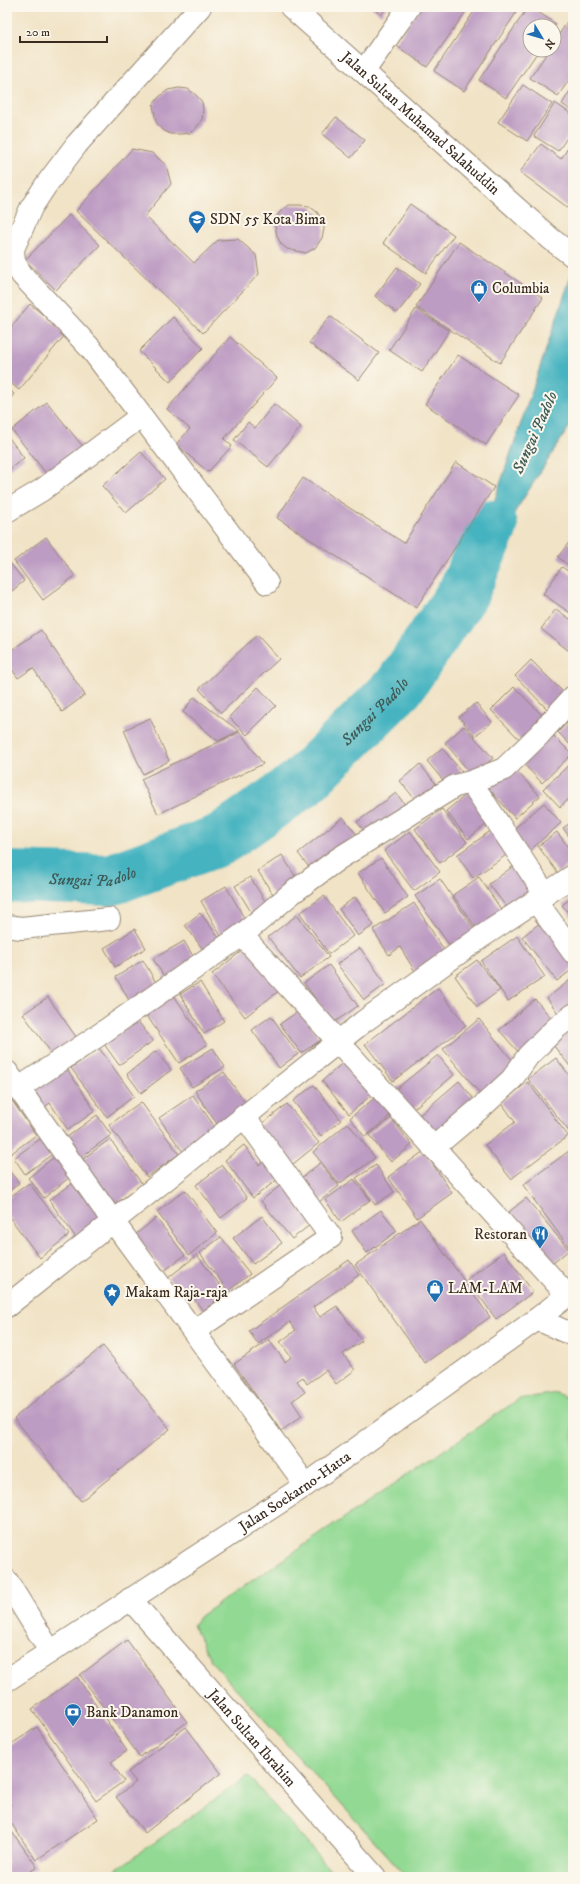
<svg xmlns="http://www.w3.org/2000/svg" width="580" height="1884" viewBox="0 0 580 1884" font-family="'IM FELL DW Pica',serif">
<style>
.green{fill:#92d993;stroke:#668258}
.water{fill:#45b3c0;stroke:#406e6f}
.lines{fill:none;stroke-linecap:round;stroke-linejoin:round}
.river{stroke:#45b3c0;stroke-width:52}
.building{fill:#bd9cc3}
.street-casing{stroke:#968672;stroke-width:24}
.secondary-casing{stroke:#968672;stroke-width:24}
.highway-casing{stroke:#968672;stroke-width:24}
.street{stroke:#fff;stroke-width:22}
.secondary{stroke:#fff;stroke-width:22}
.highway{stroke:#fff;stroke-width:22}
.labels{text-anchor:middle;stroke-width:4;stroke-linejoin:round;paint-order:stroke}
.street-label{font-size:15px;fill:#3b2a1e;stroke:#fbf7ec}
.poi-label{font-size:15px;fill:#3b2a1e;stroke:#fbf7ec;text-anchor:start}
.water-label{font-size:16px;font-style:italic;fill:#3e5a57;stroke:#fbf7ec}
</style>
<rect width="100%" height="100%" fill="#fbf7ec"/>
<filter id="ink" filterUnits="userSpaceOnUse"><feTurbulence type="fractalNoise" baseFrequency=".025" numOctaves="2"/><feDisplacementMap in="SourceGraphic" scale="8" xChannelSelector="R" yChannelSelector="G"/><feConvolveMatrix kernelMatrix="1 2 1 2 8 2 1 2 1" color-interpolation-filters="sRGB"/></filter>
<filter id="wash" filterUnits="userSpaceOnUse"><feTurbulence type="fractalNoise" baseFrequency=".012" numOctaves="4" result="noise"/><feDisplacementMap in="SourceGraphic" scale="16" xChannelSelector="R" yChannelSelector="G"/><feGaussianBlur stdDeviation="0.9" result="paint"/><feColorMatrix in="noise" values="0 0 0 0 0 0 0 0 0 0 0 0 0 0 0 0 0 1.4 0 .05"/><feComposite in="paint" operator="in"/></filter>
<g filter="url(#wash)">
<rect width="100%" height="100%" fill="#f1e3c6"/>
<path class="green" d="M557,1393L573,1401V1877H407L211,1661L193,1625L200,1616L519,1399Z
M248,1776L337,1877H106Z"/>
<path class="water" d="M573,270V421L463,593Z"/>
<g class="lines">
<path class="river" id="s1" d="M7,877L110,880L220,840L303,782L399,687L463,593L492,526"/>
</g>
<g id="blocks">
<path class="building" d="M371,7H387L381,15Z
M421,7H469L427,67L394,44Z
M477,7H520L464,91L434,71Z
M528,7H531L556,24L555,26H530V50H539L506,98L479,80Z
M573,13V74L558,96L530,78L549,50H554V42Z
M523,85L552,104L527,141L498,122Z
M573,86V111L562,104Z
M179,88L188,89L196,95L202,102L203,110L202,119L197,127L190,133L180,134H170L163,130L156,122L153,105L159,97L168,90Z
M555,103L573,115V129L558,151L534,136Z
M336,117L365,140L351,158L322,134Z
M541,144L561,159L568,148L573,152V208L571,210L520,172Z
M132,149L152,153L166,165L171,184L145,216L194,263L218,240L238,239L256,255L259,274L203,333L76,211Z
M410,204L454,235L426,273L383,243Z
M289,205H299L309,206L317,212L323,221L324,229L322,238L315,248L306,253L287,249L281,244L277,236L274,221L280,212Z
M69,215L100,245L56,290L25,260Z
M459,242L543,298L500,363L416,307Z
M397,267L420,284L397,313L375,296Z
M30,304L66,334L19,390L7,380V332Z
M416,309L449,331L422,372L389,350Z
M330,316L379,353L359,380L309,343Z
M173,317L203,348L170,382L139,351Z
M230,337L277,378L224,439L232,446L208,472L176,444L190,429L167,409Z
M458,355L519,395L486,445L425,404Z
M7,388L14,394L7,403Z
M47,402L84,448L48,476L12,430Z
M274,404L301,427L268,467L234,440L248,422L255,428Z
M7,435L24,458L7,471Z
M141,452L165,479L126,513L102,486Z
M456,462L494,487L416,608L277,518L303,478L404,543Z
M46,537L75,576L43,600L14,561Z
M573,537V569L558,557Z
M7,559L24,581L7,595Z
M562,567L573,575V615L543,594Z
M556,609L573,621V654L541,629Z
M41,630L85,695L62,712L33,668L18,678L7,662V653Z
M257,635L279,659L221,713L199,689Z
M531,660L566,695L549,711L515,676Z
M258,687L276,706L247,735L229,717Z
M514,687L544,717L521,741L491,710Z
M194,697L239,731L218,741L183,712Z
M476,703L492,722L475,736L459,717Z
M573,717V748L558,732Z
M150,718L169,761L143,774L124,730Z
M464,726L493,758L473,776L445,743Z
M240,732L263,764L158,814L141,779Z
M552,734L572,754L542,783L522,762Z
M442,748L462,772L447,785L427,761Z
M573,761V795L560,807L543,789Z
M420,764L440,789L420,805L400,781Z
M513,767L540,796L515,818L489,789Z
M472,790L494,818L468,839L446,811Z
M396,793L407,807L368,836L357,822Z
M544,803L561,823L527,853L509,833Z
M442,809L467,842L440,863L415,829Z
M343,817L357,835L312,871L298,853Z
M573,821V842L563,828Z
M496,827L512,851L473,878L457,855Z
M410,831L440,872L414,891L384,851Z
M557,832L573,854V861L558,873L538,846Z
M282,855L300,884L276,899L258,871Z
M381,858L408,897L385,913L358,873Z
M519,862L537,887L508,909L489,884Z
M250,877L268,906L253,915L235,886Z
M479,877L503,912L477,930L453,895Z
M440,879L476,932L452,949L415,896Z
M226,886L247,923L222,938L201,901Z
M324,896L353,936L329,954L300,913Z
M355,897L374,925L358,936L339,909Z
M573,897V919L562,905Z
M414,903L446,953L416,973L400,947L389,955L373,930Z
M200,913L224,944L208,956L185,925Z
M297,915L329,957L300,978L268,937Z
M546,918L573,953V969L557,981L522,937Z
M135,929L146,948L115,967L104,948Z
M517,936L545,977L508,1001L481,961Z
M184,941L197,963L167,981L153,959Z
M247,947L280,990L245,1017L212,974Z
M360,948L386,984L364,1000L337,964Z
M143,960L159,988L131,1004L116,977Z
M477,960L500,990L477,1007L455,976Z
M329,965L358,1006L333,1023L304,983Z
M573,978V1013L563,1020L547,998Z
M200,982L224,1021L204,1034L180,994Z
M438,988L466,1026L393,1081L365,1044Z
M173,994L207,1045L179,1063L145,1013Z
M48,997L79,1041L55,1058L23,1014Z
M535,999L556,1024L521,1055L499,1030Z
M300,1010L321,1040L301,1053L280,1024Z
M271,1016L298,1054L279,1068L252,1030Z
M479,1019L516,1065L481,1095L443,1049Z
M137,1020L153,1041L119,1065L104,1044Z
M573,1028V1070L553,1045Z
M99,1048L134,1096L107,1117L71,1068Z
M213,1048L225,1067L192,1087L180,1068Z
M156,1051L171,1070L141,1093L127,1074Z
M438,1055L454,1075L412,1110L396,1089Z
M556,1058L573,1080V1132L571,1134L528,1079Z
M347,1059L375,1092L349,1114L322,1081Z
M63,1063L95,1111L68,1130L50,1103L42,1109L28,1087Z
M224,1072L248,1107L219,1127L195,1091Z
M459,1081L477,1103L434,1141L415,1119Z
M528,1082L568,1136L511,1179L485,1145L515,1122L501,1102Z
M314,1085L341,1120L321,1136L293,1101Z
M8,1095L36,1135L9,1155L7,1151Z
M193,1095L216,1129L183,1152L159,1118Z
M377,1096L392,1114L365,1137L350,1118Z
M141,1102L179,1154L147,1177L109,1125Z
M287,1104L319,1143L288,1168L256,1129Z
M97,1115L111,1135L77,1160L63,1140Z
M391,1118L412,1145L391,1162L369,1135Z
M348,1123L375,1158L339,1184L313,1152Z
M43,1137L54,1153L25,1174L14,1158Z
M110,1139L142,1184L113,1206L80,1161Z
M244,1145L259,1165L268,1158L282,1176L253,1198L225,1160Z
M573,1148V1253L523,1185Z
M424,1151L452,1193L417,1218L388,1177Z
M60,1152L76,1172L44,1198L28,1178Z
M320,1163L339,1186L314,1206L295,1183Z
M222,1165L247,1198L221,1218L196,1185Z
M376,1165L394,1192L375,1205L356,1178Z
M7,1168L19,1183L7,1193Z
M79,1179L107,1217L77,1239L49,1200Z
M354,1179L370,1200L341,1222L325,1200Z
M287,1180L316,1220L292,1239L261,1201Z
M29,1183L69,1235L40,1258L7,1214V1199Z
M185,1190L217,1233L189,1255L157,1212Z
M526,1198L569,1250L546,1269L503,1217Z
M381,1210L397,1231L367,1253L352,1231Z
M262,1216L282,1243L253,1264L233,1238Z
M156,1218L185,1255L164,1271L135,1235Z
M420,1219L490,1317L425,1363L355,1265Z
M221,1237L250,1274L228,1291L200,1253Z
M504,1252L533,1292L496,1319L467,1279Z
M197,1255L226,1293L203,1311L188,1291L182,1296L168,1278Z
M349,1260L359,1275L313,1307L320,1317L337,1306L362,1341L343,1354L355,1370L336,1384L326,1370L307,1384L303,1377L297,1381L305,1392L292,1401L302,1416L281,1431L234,1364L269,1340L285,1362L291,1357L280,1342L296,1330L290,1322L258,1344L249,1331Z
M103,1346L170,1429L81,1501L14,1418Z
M127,1640L187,1722L140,1757L80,1675Z
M77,1677L127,1751L111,1762L124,1781L96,1801L32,1709Z
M37,1727L98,1819L36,1860L7,1817V1808L11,1805L7,1799V1766L10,1764L7,1759V1747Z
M186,1727L221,1773L145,1833L116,1797L136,1782L128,1772Z
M7,1825L37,1867L22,1877H10L7,1872Z"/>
</g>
</g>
<g filter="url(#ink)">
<use href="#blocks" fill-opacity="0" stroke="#968672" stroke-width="1"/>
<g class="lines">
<g class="street-casing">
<g id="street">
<path d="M200,7L77,144L46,185L31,208L13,249L14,262L22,275L91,349L267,583"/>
<path d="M364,71L409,7"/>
<path d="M7,511L42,490L141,416"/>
<path d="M471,782L545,894"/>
<path d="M536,901L573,952"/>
<path d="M7,926L21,928L109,919"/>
<path d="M242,935L567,1295"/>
<path d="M7,1072L112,1220L306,1485"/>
<path d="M19,1088L99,1035L242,935L292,893L338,859L455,786L471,782L504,769L539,735L573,697"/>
<path d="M433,1148L485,1104L512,1079L528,1056L556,1028L573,1015"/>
<path d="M7,1306L363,1022L481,937L573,876"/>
<path d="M194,1331L331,1237L244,1116"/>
<path d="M7,1581L50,1651"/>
<path id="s2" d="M130,1599L375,1877"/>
</g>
</g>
<g class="secondary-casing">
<path id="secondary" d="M537,1319L573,1335"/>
</g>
<g class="highway-casing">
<g id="highway">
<path id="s3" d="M291,7L551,239L573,256"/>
<path id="s4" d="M7,1680L306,1485L537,1319L573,1291"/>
</g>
</g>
<use href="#street" class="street"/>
<use href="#secondary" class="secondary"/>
<use href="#highway" class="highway"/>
</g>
</g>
<defs>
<g id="school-pin" transform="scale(0.9)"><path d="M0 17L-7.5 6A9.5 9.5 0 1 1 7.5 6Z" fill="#1f6fb2" stroke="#fbf7ec"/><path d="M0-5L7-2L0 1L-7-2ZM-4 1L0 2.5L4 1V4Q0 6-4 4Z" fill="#fff"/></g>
<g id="shop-pin" transform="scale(0.9)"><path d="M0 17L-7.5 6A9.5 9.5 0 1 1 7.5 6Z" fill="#1f6fb2" stroke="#fbf7ec"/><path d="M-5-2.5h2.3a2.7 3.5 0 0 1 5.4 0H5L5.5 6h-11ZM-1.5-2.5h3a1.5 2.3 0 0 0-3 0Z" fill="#fff"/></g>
<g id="restaurant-pin" transform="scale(0.9)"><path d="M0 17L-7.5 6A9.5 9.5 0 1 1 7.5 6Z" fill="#1f6fb2" stroke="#fbf7ec"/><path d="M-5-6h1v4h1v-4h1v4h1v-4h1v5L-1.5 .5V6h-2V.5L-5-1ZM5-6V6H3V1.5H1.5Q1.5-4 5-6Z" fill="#fff"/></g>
<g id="sight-pin" transform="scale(0.9)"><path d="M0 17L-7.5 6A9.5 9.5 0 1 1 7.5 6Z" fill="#1f6fb2" stroke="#fbf7ec"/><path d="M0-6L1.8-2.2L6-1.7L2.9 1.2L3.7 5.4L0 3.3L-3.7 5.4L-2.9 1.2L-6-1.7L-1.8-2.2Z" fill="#fff"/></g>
<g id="bank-pin" transform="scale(0.9)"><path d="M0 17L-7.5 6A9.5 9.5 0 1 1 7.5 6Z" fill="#1f6fb2" stroke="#fbf7ec"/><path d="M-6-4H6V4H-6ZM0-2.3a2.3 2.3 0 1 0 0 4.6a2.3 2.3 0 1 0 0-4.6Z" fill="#fff"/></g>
</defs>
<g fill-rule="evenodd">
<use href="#school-pin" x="197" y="219"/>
<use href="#shop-pin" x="479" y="288"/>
<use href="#restaurant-pin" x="540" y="1234"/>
<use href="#shop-pin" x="435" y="1288"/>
<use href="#sight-pin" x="112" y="1292"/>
<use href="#bank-pin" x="73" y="1712"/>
</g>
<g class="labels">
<g class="street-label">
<text dy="5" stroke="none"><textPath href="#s3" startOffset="174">Jalan Sultan Muhamad Salahuddin</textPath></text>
<text dy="5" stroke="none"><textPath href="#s4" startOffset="344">Jalan Soekarno-Hatta</textPath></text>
<text dy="5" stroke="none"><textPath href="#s2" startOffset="185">Jalan Sultan Ibrahim</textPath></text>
</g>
<g class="poi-label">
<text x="210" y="224">SDN 55 Kota Bima</text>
<text x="492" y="293">Columbia</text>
<text x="527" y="1239" text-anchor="end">Restoran</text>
<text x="448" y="1293">LAM-LAM</text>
<text x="125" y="1297">Makam Raja-raja</text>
<text x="86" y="1717">Bank Danamon</text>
</g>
<g class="water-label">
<text transform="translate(534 432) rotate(-66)" y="6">Sungai Padolo</text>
<text dy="6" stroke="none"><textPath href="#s1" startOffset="422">Sungai Padolo</textPath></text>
<text dy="6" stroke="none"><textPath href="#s1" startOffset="86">Sungai Padolo</textPath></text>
</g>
</g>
<rect width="580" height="1884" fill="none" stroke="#fbf7ec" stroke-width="24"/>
<g transform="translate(542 38) rotate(128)"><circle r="19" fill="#fbf7ec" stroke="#aea59a"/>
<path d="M0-3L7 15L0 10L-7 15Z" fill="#1f6fb2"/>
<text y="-6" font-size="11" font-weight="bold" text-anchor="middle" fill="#3b2a1e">N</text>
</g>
<path d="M20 36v6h87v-6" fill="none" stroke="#3b2a1e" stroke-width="2"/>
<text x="26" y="36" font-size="12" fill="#3b2a1e" stroke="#fbf7ec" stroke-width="3" paint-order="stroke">20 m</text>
</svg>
